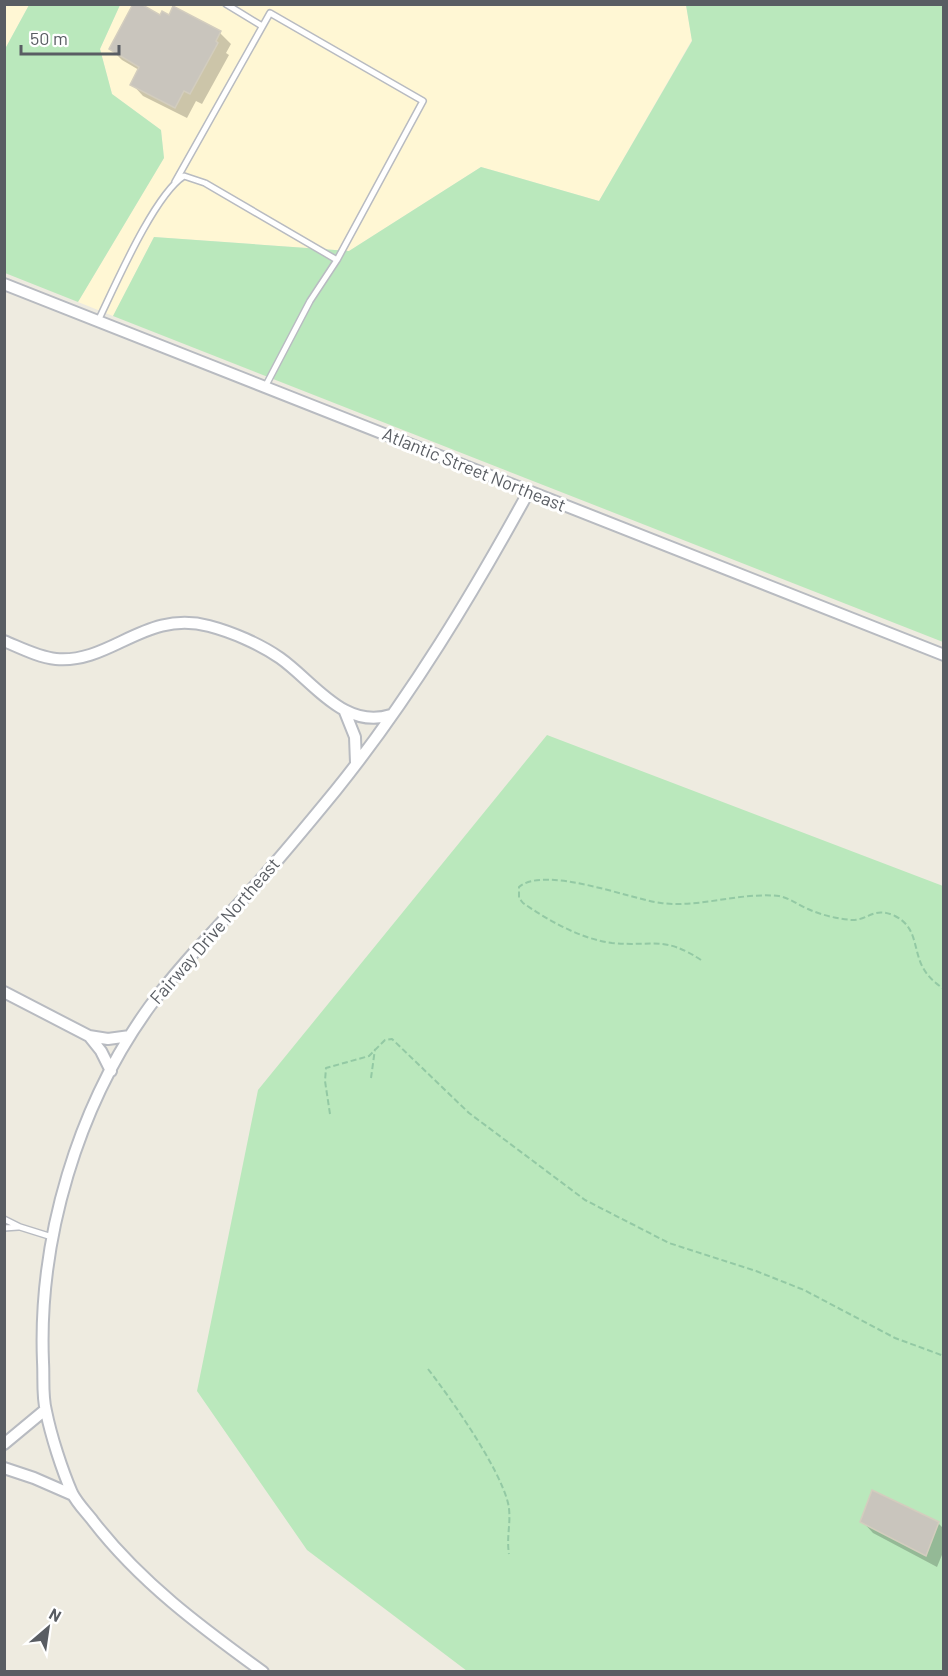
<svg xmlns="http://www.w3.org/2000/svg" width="948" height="1676" viewBox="0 0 948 1676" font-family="Barlow,sans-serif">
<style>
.commercial{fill:#fff7d4}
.green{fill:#bae8bc}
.shadow{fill:#0003}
.building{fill:#c9c5bd;stroke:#d3cdbe;stroke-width:1.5}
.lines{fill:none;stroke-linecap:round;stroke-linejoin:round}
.service-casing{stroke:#b8bbc1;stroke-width:8}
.minor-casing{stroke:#b8bbc1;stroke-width:14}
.path{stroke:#93c9a4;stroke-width:2;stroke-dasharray:6 3;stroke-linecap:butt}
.service{stroke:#fff;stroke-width:5}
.minor{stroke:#fff;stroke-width:10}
.labels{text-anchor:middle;stroke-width:6;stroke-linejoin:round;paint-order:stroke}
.street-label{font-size:18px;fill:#595d63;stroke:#fff}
</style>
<rect width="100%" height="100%" fill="#eeebe0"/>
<path class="commercial" d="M5,5H29L5,49Z
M120,5H686L692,40L599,201L481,167L349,251L154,237L113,316L78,302L164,158L161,130L112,94L100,49Z"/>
<path class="green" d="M29,5H120L100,49L112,94L161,130L164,158L78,302L5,273V49Z
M686,5H943V642L113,316L154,237L349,251L481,167L599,201L692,41Z
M547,735L943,886V1671H467L307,1550L197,1391L258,1090Z"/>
<path class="shadow" d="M161,18L220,33L231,44L226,53L229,55L202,104L196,101L187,118L143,96L132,84L139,70L122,60L111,49Z
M862,1521L938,1523L944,1529V1550L937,1567L873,1533Z"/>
<path class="building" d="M133,4H141L160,15L162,11L169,15L173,6L221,31L216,41L218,43L190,94L184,91L175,108L130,85L139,67L109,49Z
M872,1490L939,1522L926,1556L860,1522Z"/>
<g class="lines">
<g class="service-casing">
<path id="service" d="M226,4L262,26
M175,182L270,13L423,101L337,260
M98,321C115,286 154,195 184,176L205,183L337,260L310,301L265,387
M4,1219L20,1227L52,1237
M4,1228L18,1227"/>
</g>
<g class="minor-casing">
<path id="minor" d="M4,284L944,655
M4,641C21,648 38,657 56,659C111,664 145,609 209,626C232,632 260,644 280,658C314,682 344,730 391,715
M345,712L355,737L356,763
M4,992L89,1036L108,1039L130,1036
M89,1036L101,1051L111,1071
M4,1444L45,1410
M4,1468L34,1478L73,1495
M263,1672C201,1627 140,1582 93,1521C86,1512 77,1503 72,1493C62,1470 51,1436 46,1411C42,1396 44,1378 43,1362C38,1239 78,1105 150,1006C181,964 218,927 253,888C282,856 309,823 336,790C410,698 472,595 529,491"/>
</g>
<path class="path" d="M701,960C663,935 653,947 612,943C581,939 549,921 523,903L519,898V887C545,865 630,899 661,903C701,908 739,892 779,896C790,898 798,905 808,909C821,915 838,919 852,920C870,920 873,906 895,916C917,927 913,947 922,966C927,976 935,983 944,989
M371,1078L375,1049
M330,1114L325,1081L326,1068L369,1056L385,1040L392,1039L469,1113L585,1200L669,1243L756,1271L804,1290L895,1338L944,1356
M428,1369C452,1400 499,1467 508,1503C512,1520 506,1536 509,1554"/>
<use href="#service" class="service"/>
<use href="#minor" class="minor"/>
</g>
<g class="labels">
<g class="street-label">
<text transform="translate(474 470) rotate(22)" y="6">Atlantic Street Northeast</text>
<text transform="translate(215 931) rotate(-49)" y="6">Fairway Drive Northeast</text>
</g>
</g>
<rect width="948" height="1676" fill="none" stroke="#595d63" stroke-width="12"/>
<g transform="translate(48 1628) rotate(29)" stroke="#ffffff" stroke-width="4.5" paint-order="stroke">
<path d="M0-4.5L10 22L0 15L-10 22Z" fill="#595d63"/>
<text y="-9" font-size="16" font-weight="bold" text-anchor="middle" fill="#595d63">N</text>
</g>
<path d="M21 45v9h98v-9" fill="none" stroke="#595d63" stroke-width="3"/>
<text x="30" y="45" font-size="18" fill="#595d63" stroke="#ffffff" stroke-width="4.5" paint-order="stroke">50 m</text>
</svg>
